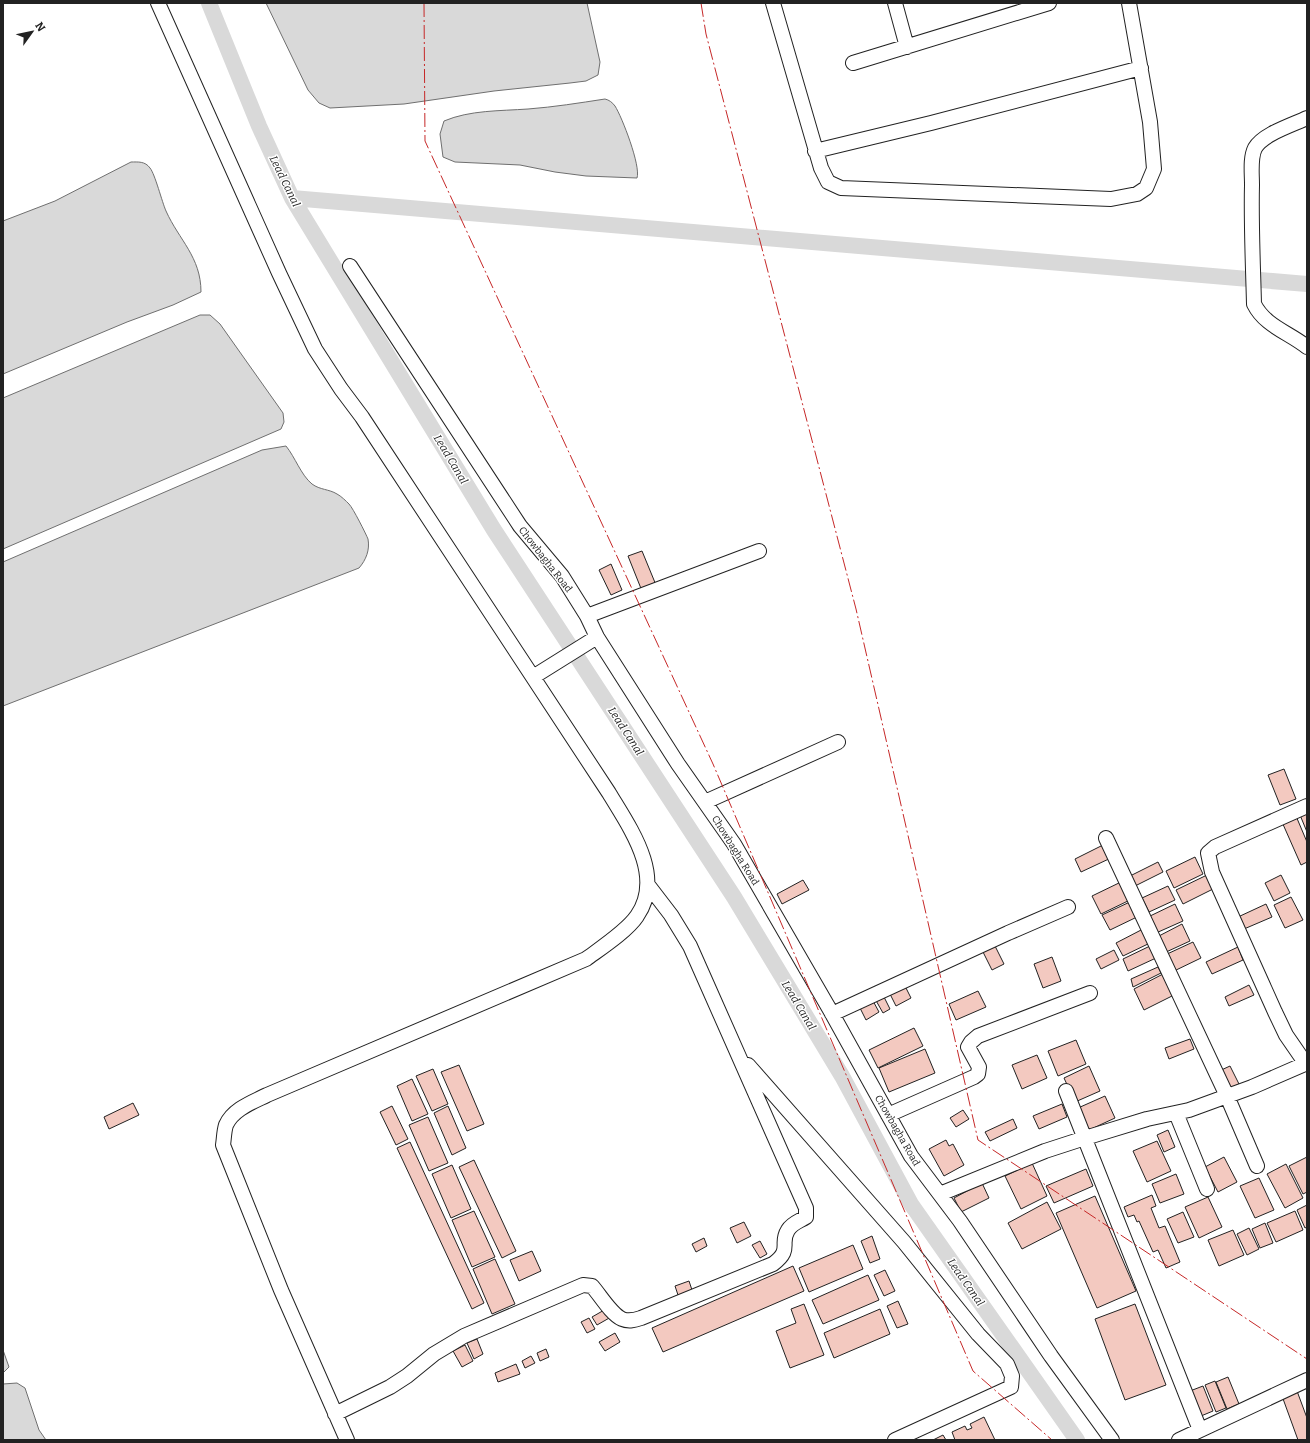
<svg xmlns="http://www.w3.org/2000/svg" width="1310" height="1443" viewBox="0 0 1310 1443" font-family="Bitter,serif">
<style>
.water{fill:#d9d9d9;stroke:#6f6f6f}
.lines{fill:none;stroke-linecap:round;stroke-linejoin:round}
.canal{stroke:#d9d9d9;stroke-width:16}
.building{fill:#f3c9c0;stroke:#222}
.minor-casing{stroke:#222;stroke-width:16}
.minor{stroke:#fff;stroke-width:14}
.power{stroke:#c62828;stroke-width:1;stroke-dasharray:14 3 2 3;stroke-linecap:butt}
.labels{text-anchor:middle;stroke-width:3;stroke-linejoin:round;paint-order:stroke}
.street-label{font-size:10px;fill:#222;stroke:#fff}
.water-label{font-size:11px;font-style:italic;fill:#222;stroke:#fff}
</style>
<rect width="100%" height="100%" fill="#fff"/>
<path class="water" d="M266,3H587L600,62L598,75L586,81L570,83L494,91L404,104L330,108L319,103L308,90Z
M605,99C609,100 612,102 615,106C622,117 641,166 637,178L586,176L555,172L520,165L455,162L443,157L440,134L444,121C470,110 500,111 528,109C554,107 579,103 605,99Z
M131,162C138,162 145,161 150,168C155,174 162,202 166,211C179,240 201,257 201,292L173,305L127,322L3,374V221L55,201Z
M200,315H210L220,324L283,413L284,422L281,429L3,549V398Z
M286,446C295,457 301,475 312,484C320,490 329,489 337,494C341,496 346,501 349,504C353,508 366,534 368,539C370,550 366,560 359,568L3,706V562L262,450Z
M3,1350L9,1367L3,1373Z
M17,1383L25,1388L39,1430L46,1440H3V1384Z"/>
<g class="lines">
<path class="canal" d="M209,3L259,126L292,198L494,530L734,897L842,1076L911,1204L1077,1440
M292,198L1307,284"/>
</g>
<path class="building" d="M642,551L656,585L642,591L628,556Z
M611,564L622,590L611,595L599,570Z
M1284,769L1296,799L1280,805L1268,775Z
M1307,812V832L1300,815Z
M1296,816L1307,842V862L1301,865L1282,822Z
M1107,843L1113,857L1081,872L1075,859Z
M1195,857L1203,874L1174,888L1166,871Z
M1158,862L1163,872L1135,886L1130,876Z
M1207,875L1213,889L1183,904L1176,890Z
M1281,875L1290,893L1274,901L1265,883Z
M803,880L809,890L782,904L777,894Z
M1123,881L1132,899L1101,914L1092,896Z
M1168,886L1175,900L1149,912L1142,898Z
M1291,897L1303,920L1285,928L1274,905Z
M1132,901L1139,916L1110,930L1102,915Z
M1175,904L1183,921L1156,933L1148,917Z
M1266,904L1272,917L1244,929L1238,917Z
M1182,924L1190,941L1164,953L1157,937Z
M1143,929L1150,943L1123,956L1116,943Z
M1193,942L1201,958L1172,972L1165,955Z
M994,944L1004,964L992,970L982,950Z
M1150,946L1156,958L1128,971L1123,959Z
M1238,947L1243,960L1212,974L1206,962Z
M1114,950L1119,960L1101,969L1096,959Z
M1052,957L1061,981L1043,988L1034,964Z
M1158,967L1161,973L1133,987L1131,979Z
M1163,974L1174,995L1144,1010L1134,989Z
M904,984L911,998L896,1006L889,992Z
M1249,985L1254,995L1229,1006L1225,997Z
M978,991L986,1007L956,1020L949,1004Z
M882,993L890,1009L883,1013L874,997Z
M872,999L879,1012L866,1020L859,1006Z
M914,1028L923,1046L878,1068L869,1050Z
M1190,1039L1194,1049L1169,1059L1165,1048Z
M1076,1040L1086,1064L1058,1076L1048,1051Z
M925,1049L935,1073L889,1092L879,1068Z
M1037,1055L1047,1078L1022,1089L1012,1065Z
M459,1065L484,1124L467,1131L441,1072Z
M1089,1066L1100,1091L1075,1102L1064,1078Z
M1230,1066L1239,1084L1226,1091L1217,1072Z
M433,1069L448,1104L432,1111L416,1076Z
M412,1079L428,1114L412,1121L397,1086Z
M1105,1096L1115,1118L1089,1130L1078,1108Z
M133,1103L139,1115L109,1129L104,1117Z
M1062,1104L1067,1117L1039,1129L1033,1116Z
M392,1106L408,1139L396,1145L380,1112Z
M448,1106L466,1148L452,1155L434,1113Z
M963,1110L969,1119L956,1127L950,1118Z
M428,1117L448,1163L429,1171L409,1125Z
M1013,1119L1017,1128L990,1141L985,1132Z
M1168,1130L1175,1147L1164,1152L1157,1135Z
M946,1140L949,1146L953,1144L964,1165L944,1176L929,1149Z
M1157,1141L1171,1171L1147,1182L1133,1151Z
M410,1142L484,1303L472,1309L397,1148Z
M1224,1157L1237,1182L1218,1192L1205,1167Z
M1307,1157V1192L1303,1194L1289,1166Z
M474,1160L516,1251L502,1258L459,1167Z
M1032,1163L1047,1196L1021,1209L1005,1176Z
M1286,1164L1303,1198L1285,1208L1267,1174Z
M452,1165L471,1209L451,1218L432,1174Z
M1086,1169L1093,1186L1054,1203L1046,1186Z
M1176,1174L1184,1194L1160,1203L1152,1184Z
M1259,1178L1274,1210L1255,1218L1240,1186Z
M982,1183L989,1198L961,1212L954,1198Z
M1152,1195L1156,1206L1151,1208L1159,1228L1165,1226L1180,1262L1166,1268L1158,1250L1153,1252L1139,1221L1137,1222L1134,1215L1128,1217L1124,1207Z
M1095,1196L1136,1291L1097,1308L1056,1213Z
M1208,1197L1222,1227L1199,1238L1185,1207Z
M1047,1202L1061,1229L1022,1249L1008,1223Z
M1307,1205V1227L1305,1228L1297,1210Z
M474,1211L495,1257L472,1267L452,1220Z
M1295,1211L1303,1230L1276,1242L1267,1223Z
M1183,1212L1194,1237L1178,1243L1167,1219Z
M744,1222L751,1236L737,1243L730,1228Z
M1265,1223L1273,1243L1260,1248L1252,1229Z
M1249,1228L1259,1249L1247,1255L1237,1234Z
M1233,1230L1244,1255L1219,1266L1208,1240Z
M872,1236L880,1259L870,1263L861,1241Z
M704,1238L707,1246L696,1252L692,1244Z
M760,1241L767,1254L760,1258L752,1245Z
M853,1245L863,1269L809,1292L799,1268Z
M532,1251L541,1271L519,1281L510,1260Z
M495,1259L515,1304L492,1314L473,1269Z
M793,1266L804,1291L663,1352L652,1328Z
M885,1270L895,1291L884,1296L874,1275Z
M868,1275L879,1300L823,1324L812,1300Z
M689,1281L693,1293L679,1298L675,1286Z
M898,1301L908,1324L897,1328L887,1306Z
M804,1304L824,1355L790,1368L776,1331L796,1323L791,1309Z
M1135,1304L1166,1385L1125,1400L1095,1319Z
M606,1309L611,1317L597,1325L592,1317Z
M880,1309L890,1334L834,1358L824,1333Z
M589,1318L595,1329L587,1333L581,1322Z
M615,1333L620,1342L605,1351L599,1342Z
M477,1339L483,1354L474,1359L467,1343Z
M465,1345L473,1361L462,1367L453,1351Z
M546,1349L549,1357L540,1361L537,1353Z
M531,1356L535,1363L525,1368L522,1361Z
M516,1364L520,1374L498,1382L495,1373Z
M1228,1377L1239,1404L1227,1409L1216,1382Z
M1215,1381L1226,1408L1216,1412L1205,1385Z
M1203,1386L1213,1411L1201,1416L1190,1391Z
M1297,1391L1307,1418V1440H1298L1282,1396Z
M984,1417L995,1440H955L952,1432L965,1426L967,1430L972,1428L970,1424Z
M943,1435L946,1440H933Z"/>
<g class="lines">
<g class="minor-casing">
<path id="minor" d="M158,3L279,273L315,349L341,389L362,417L609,793C630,828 665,876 637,916C627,931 601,948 586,959L267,1095C253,1102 233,1109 226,1125C224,1131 224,1139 223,1145L281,1290L347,1440
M773,3L821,168L828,182L841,188L1111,199L1137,194L1146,188L1154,169L1150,122L1129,3
M895,3L907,47
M853,63L1049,3
M1307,118C1292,125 1263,134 1255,148C1250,158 1252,173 1252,185C1251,224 1253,264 1254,304C1265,326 1288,332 1307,347
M815,151L931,123L1141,68
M350,266L520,526L562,576L587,616L597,637L678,764L734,844L830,1010L911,1156L960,1221L1051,1356L1112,1440
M587,616L759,551
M533,677L597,637
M705,802L838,742
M1106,838L1227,1096L1257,1166
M832,1014L1008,933L1068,907
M1306,1064L1286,1035L1275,1012L1212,872L1208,853L1215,847L1307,806
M748,1065L904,1242L978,1334L1007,1364L1012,1376L1011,1387L895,1440
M1066,1091L1200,1430
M1176,1113L1207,1189
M888,1115L974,1077L978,1074L979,1067L968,1047L971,1042L978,1036L1090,993
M940,1194L1045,1151L1085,1138L1147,1119L1189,1110L1252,1087L1307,1063
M335,1414L390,1387L407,1376L434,1354L464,1336L583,1285L592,1286C600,1295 611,1314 622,1319C629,1322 635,1320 641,1318L773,1264C793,1249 779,1244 788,1230C792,1223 800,1221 806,1217V1208L690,946L671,915L648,885
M1179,1440L1307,1380"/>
</g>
<use href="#minor" class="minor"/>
<path class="power" d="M424,3L425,141L713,764L973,1371L1052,1440
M701,3L706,34L856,609L978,1140L1307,1359"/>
</g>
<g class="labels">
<g class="street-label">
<text transform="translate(546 559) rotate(52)" y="4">Chowbagha Road</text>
<text transform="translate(736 850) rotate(58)" y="4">Chowbagha Road</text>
<text transform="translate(898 1130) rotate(60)" y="4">Chowbagha Road</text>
</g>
<g class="water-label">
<text transform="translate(285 181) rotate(64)" y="4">Lead Canal</text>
<text transform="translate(451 459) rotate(59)" y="4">Lead Canal</text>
<text transform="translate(626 731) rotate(57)" y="4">Lead Canal</text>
<text transform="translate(799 1005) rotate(59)" y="4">Lead Canal</text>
<text transform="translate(966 1282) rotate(55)" y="4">Lead Canal</text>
</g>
</g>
<rect width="1310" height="1443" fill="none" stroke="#222222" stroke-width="8"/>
<g transform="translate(32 32) rotate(57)" stroke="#ffffff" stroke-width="3" paint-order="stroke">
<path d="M0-3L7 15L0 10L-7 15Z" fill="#222222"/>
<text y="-6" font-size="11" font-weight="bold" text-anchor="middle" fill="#222222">N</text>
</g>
</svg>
